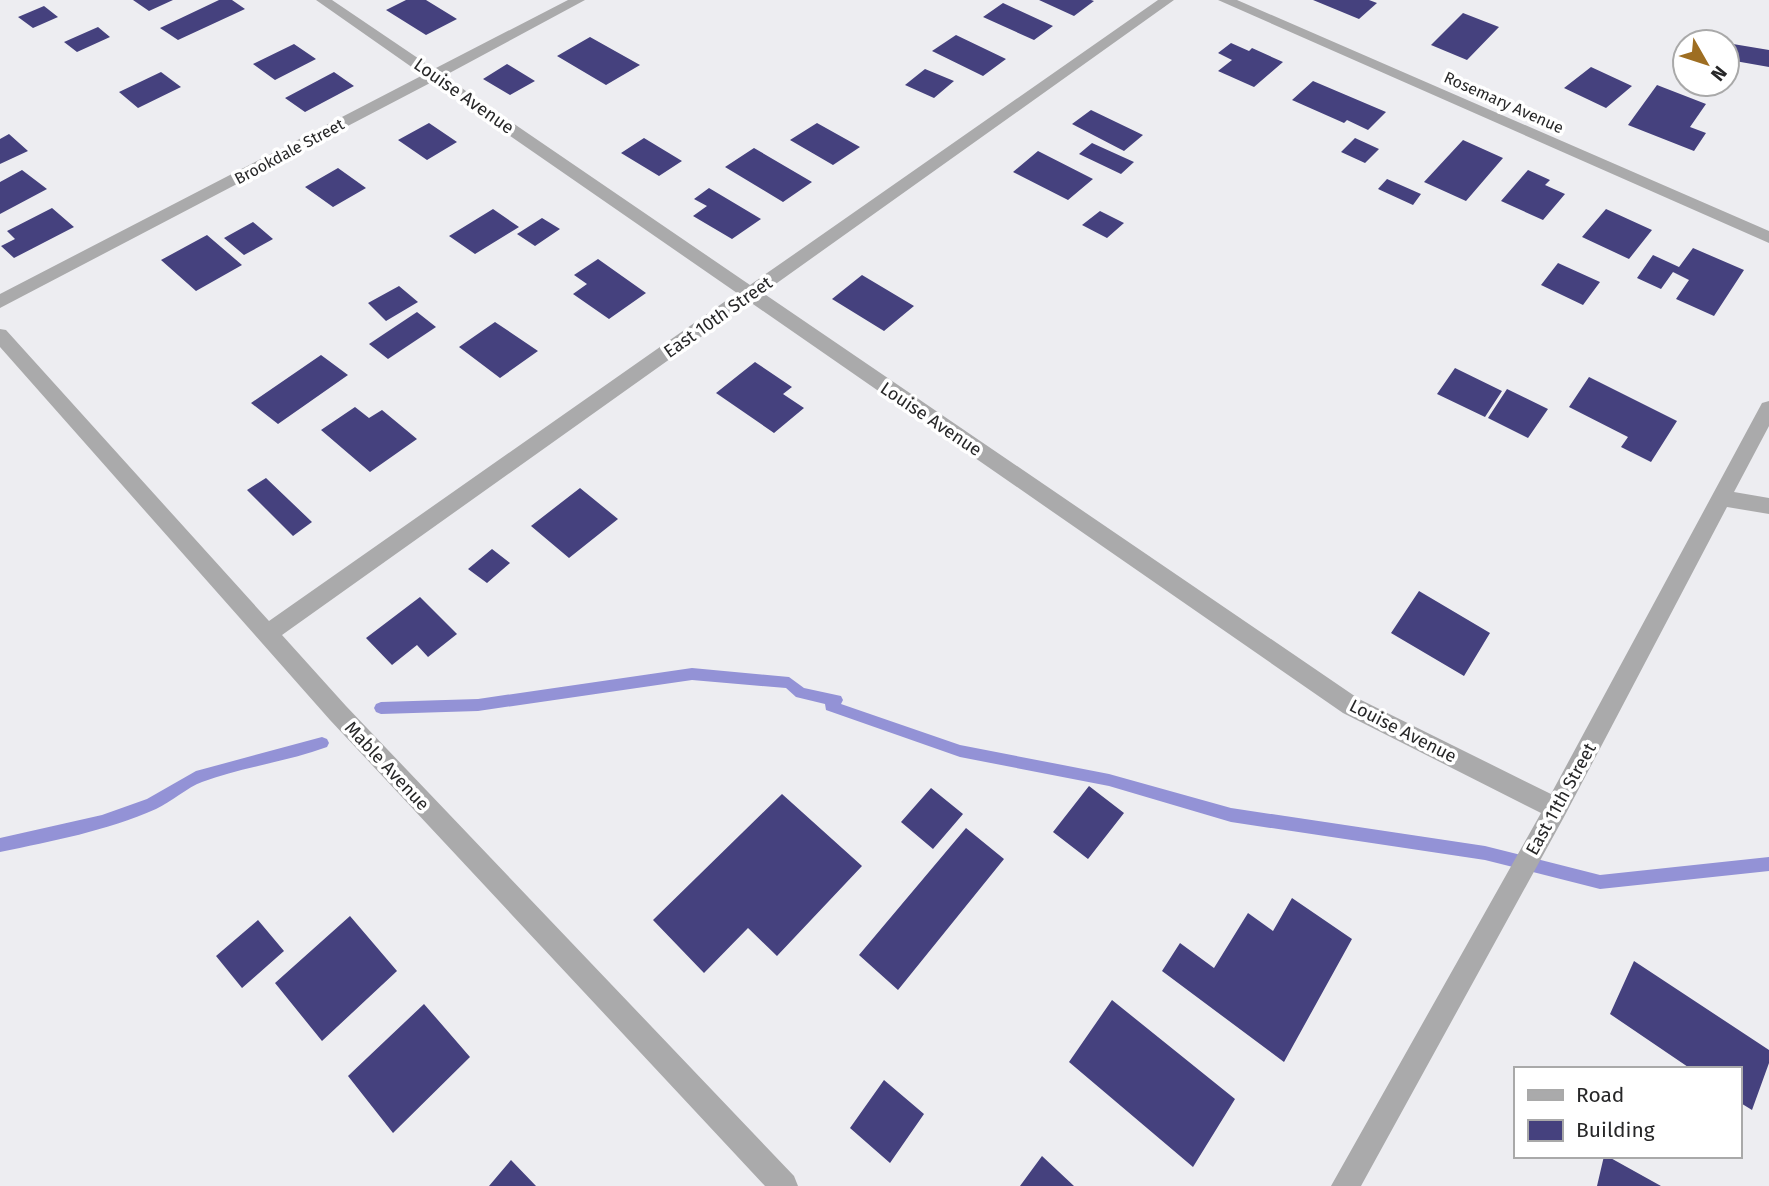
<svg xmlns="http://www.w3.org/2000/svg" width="1769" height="1186" viewBox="0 0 1769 1186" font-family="'Fira Sans',sans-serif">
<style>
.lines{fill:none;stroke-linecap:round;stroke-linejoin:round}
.stream{fill:#9392d6;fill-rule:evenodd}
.building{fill:#45417e}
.street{fill:#aaaaab;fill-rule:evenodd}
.labels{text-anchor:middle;stroke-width:7;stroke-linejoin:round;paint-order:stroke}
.far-street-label{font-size:16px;fill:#272728;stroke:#fff}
.street-label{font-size:18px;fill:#272728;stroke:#fff}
</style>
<rect width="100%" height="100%" fill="#ededf1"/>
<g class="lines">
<path class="stream" d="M692,668L789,677L804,688L841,696L843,700L841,704L960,745L1109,774L1231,808L1485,846L1600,875L1769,857V871L1600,889L1485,860L1231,822L1109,786L960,757L826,710L825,704L796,697L786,688L692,680L478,711L381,714L376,712L374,708L376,704L381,702L478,699Z
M322,737L327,739L329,743L327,747C286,762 242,767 202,782C188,787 171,802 156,809C106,831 53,841 0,852V838L102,815L147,799L196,771Z"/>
</g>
<path class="building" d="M133,0H173L149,11Z
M219,0H232L245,9L178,40L160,28Z
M406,0H426L457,19L426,35L386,10Z
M1039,0H1091L1094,1L1074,16Z
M1313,0H1369L1377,3L1359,19Z
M1003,3L1053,26L1034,40L983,17Z
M44,6L58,17L33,28L18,17Z
M1463,13L1499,27L1467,60L1431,45Z
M98,27L110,37L77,52L64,42Z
M956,35L1006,59L983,76L932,51Z
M590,37L640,65L606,85L557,56Z
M1231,43L1249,51L1252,48L1283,62L1254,87L1218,71L1232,60L1218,53Z
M294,44L316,59L275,80L253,64Z
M1733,44L1769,50V67L1735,61Z
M507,64L535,81L510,95L483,79Z
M1591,67L1632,86L1606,108L1564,88Z
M925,69L954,81L934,98L905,85Z
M161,72L181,87L138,108L119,92Z
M334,72L354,86L305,112L285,98Z
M1313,81L1386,112L1368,130L1347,120L1344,123L1292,100Z
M1657,85L1706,104L1690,127L1706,133L1694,151L1628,125Z
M1091,110L1143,135L1124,151L1072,124Z
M429,123L457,142L427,160L398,140Z
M817,123L860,147L833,165L790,140Z
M9,134L28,151L0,164V139Z
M644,138L682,161L659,176L621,153Z
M1355,138L1379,149L1365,163L1341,152Z
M1463,140L1503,158L1466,201L1424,182Z
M1092,143L1134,162L1121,174L1079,154Z
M754,148L812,182L783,202L725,167Z
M1038,151L1093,179L1068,200L1013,172Z
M338,168L366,188L333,207L305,187Z
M22,170L47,189L0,214V182Z
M1528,170L1550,180L1545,185L1565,194L1543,220L1501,201Z
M1387,179L1421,194L1413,205L1378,189Z
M709,188L761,219L732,239L693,216L707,206L694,199Z
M52,208L74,227L14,258L1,246L15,239L7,231Z
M493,209L519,227L475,254L449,236Z
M1606,209L1652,230L1629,259L1582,237Z
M1100,211L1124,223L1107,238L1082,225Z
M542,218L560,229L535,246L517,234Z
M253,222L273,239L244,255L224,238Z
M207,235L242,265L196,291L161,260Z
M1693,248L1744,270L1714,316L1676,299L1689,280L1673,272L1661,289L1637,278L1653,255L1679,267Z
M598,259L646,293L609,319L573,294L587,284L574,275Z
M1558,263L1600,282L1583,305L1541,285Z
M862,275L914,306L884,331L832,299Z
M399,286L418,302L386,321L368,303Z
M417,312L436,327L388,359L369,344Z
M495,322L538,351L500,378L459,347Z
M321,355L348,375L278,424L251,403Z
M755,362L792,387L783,394L804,408L774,433L716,393Z
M1455,368L1502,391L1485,417L1437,394Z
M1589,377L1677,421L1651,462L1621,447L1628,437L1569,407Z
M1507,389L1548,409L1528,438L1488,418Z
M355,407L369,418L382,410L417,439L370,472L321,430Z
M266,478L312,522L293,536L247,490Z
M580,488L618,519L569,558L531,526Z
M492,549L510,563L487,583L468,569Z
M1419,591L1490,633L1464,676L1391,633Z
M420,597L457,634L428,657L417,645L392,665L366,638Z
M1089,786L1124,813L1088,859L1053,832Z
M931,788L963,814L933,849L901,822Z
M782,794L862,866L777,956L748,928L704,973L653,920Z
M966,828L1004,859L898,990L859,955Z
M1292,898L1352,939L1284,1062L1162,971L1180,943L1214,968L1248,913L1273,931Z
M350,916L397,971L322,1041L275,983Z
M258,920L284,951L242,988L216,956Z
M1634,961L1769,1050V1063L1752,1110L1739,1102V1069H1691L1610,1014Z
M1112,1000L1235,1099L1193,1167L1069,1062Z
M424,1004L470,1057L393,1133L348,1076Z
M884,1080L924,1114L890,1163L850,1128Z
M1042,1156L1074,1186H1020Z
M1604,1156H1607L1661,1186H1597Z
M511,1160L536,1186H489Z"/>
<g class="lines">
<path class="street" d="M316,0H332L434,69L568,0H585L444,76L750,285L1158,0H1174L763,293L1359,699L1551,794L1762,403L1769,401V426L1734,492L1769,498V514L1727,507L1564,817L1361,1186H1331L1541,813L1343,713L750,302L282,635L346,706L794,1176L798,1186H765L330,720L0,347V329L6,330L269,621L737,293L432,82L0,308V294L423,75Z
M1218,0H1237L1769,231V243Z"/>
</g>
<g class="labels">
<g class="far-street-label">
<text transform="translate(1504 102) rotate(24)" y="6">Rosemary Avenue</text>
<text transform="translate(289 151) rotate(-28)" y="6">Brookdale Street</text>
</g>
<g class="street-label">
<text transform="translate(464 96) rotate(35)" y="6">Louise Avenue</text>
<text transform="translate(718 317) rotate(-35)" y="6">East 10th Street</text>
<text transform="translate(931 419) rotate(34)" y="6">Louise Avenue</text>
<text transform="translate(1403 731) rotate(27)" y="6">Louise Avenue</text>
<text transform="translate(387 766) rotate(47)" y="6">Mable Avenue</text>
<text transform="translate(1561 799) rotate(-61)" y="6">East 11th Street</text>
</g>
</g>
<rect x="1514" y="1067" width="228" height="91" fill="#ffffff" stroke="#a9a9a9" stroke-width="2"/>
<rect x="1528" y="1090" width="35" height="10" fill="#aaaaab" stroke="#a9a9a9" stroke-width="2"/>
<text x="1576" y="1102" font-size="21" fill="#272728">Road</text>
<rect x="1528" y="1120" width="35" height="21" fill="#45417e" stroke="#a9a9a9" stroke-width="2"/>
<text x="1576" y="1137" font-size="21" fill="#272728">Building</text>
<g transform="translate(1706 63) rotate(129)"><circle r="33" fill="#ffffff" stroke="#a9a9a9" stroke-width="2"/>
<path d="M0-5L12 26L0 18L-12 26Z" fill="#9e6e22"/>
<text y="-10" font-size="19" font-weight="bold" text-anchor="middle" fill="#272728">N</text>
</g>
</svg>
